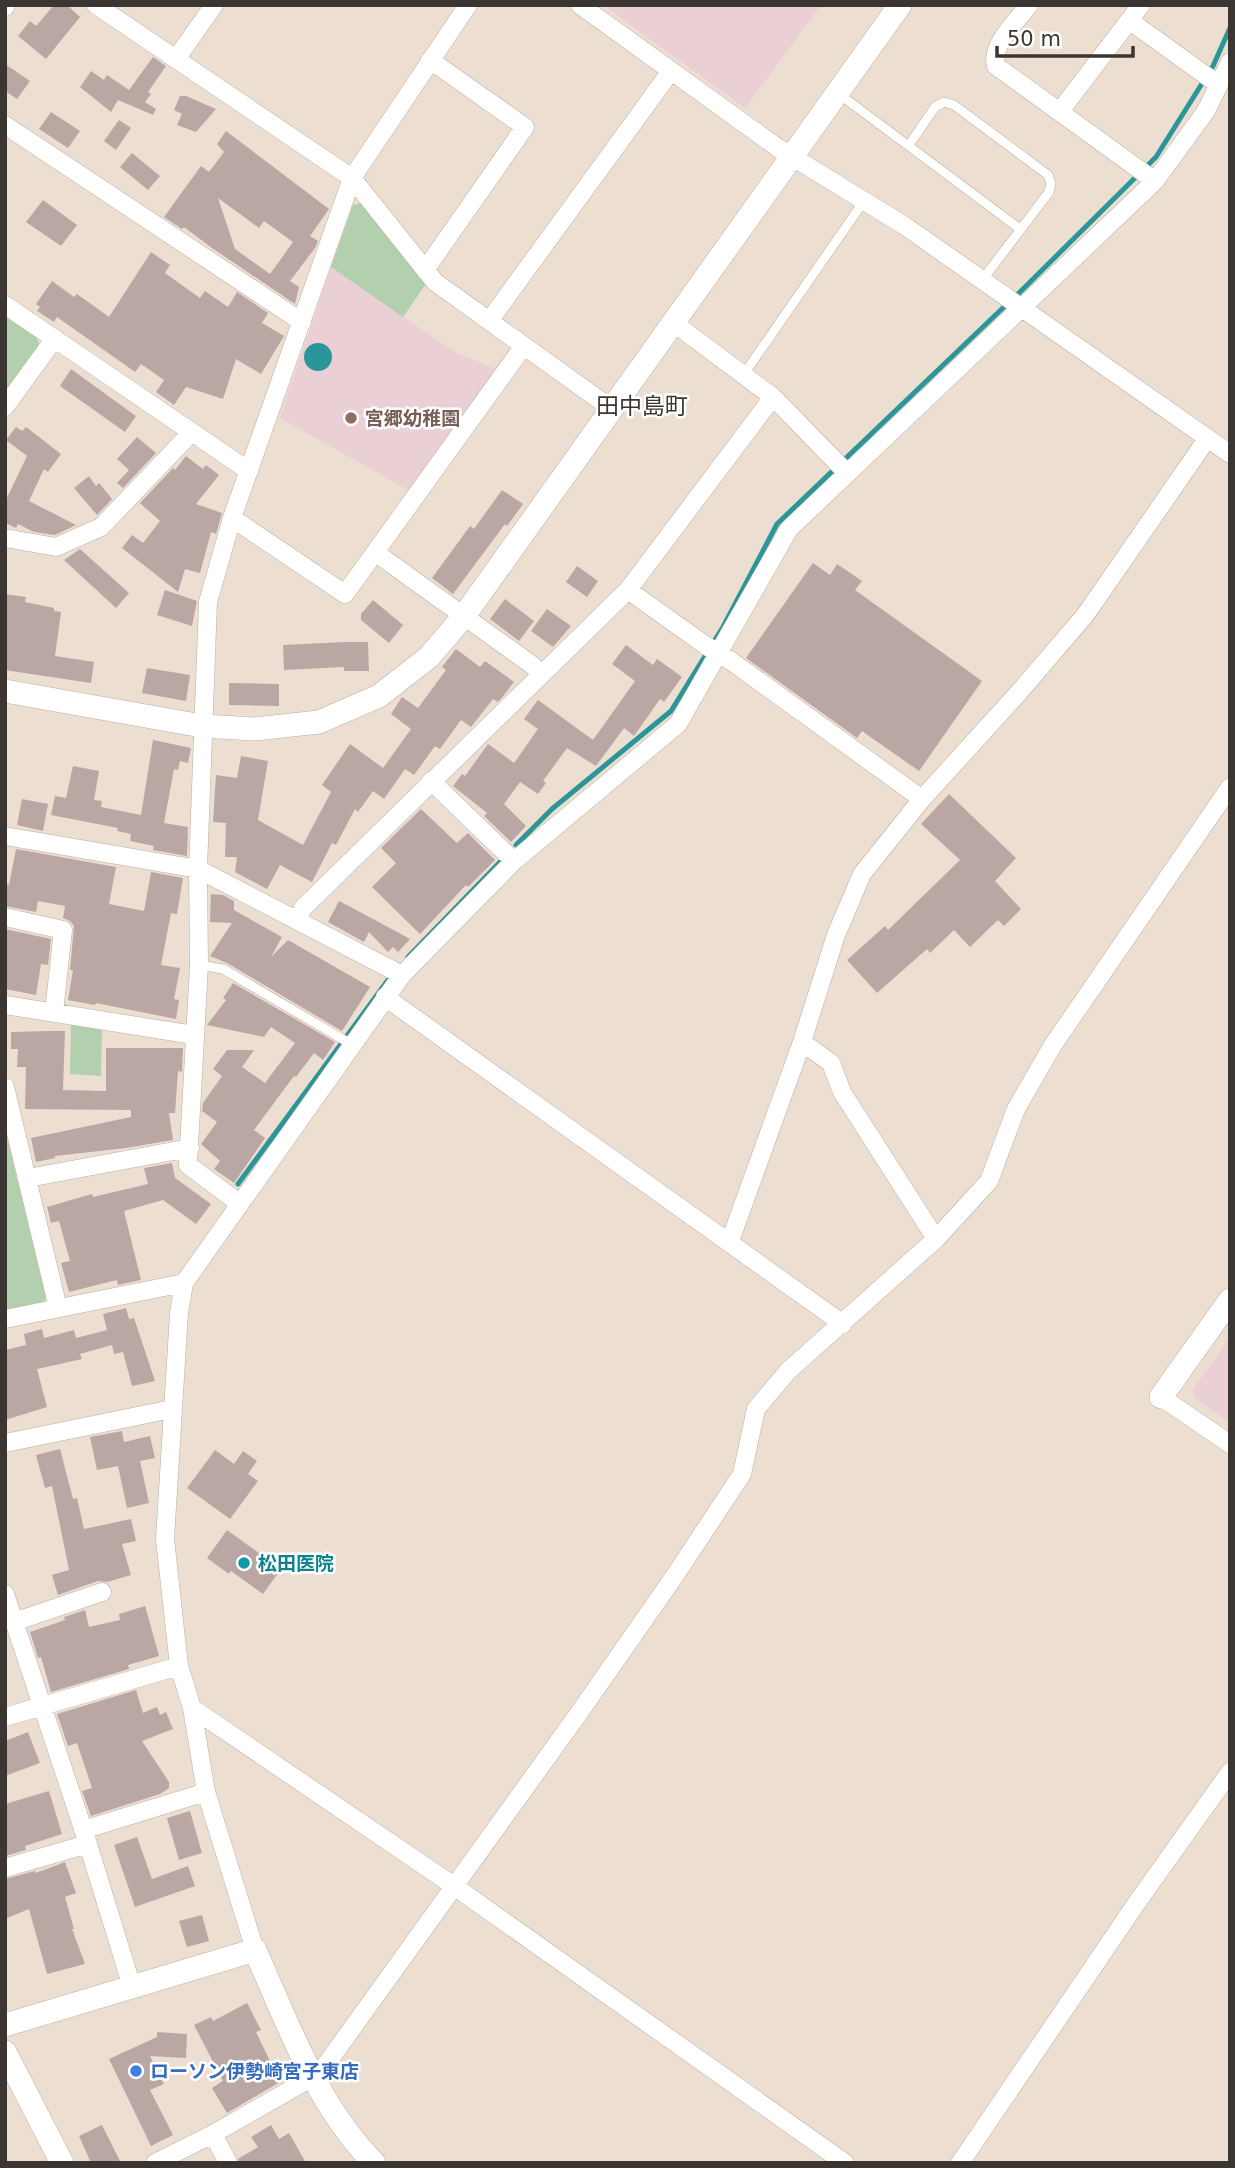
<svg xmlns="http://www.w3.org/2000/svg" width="1235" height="2168" viewBox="0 0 1235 2168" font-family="'DejaVu Sans','Noto Sans JP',sans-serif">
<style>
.education{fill:#eacfd4}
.green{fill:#b2d0ad}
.water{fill:#2b9699}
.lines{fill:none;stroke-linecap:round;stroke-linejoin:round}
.stream{stroke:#2b9699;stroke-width:5}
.building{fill:#baa7a4;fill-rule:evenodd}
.service-casing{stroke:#bbaea1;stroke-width:10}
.minor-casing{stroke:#bbaea1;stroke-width:19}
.tertiary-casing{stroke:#bbaea1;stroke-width:24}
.service{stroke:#fff;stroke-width:9}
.minor{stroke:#fff;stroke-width:18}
.tertiary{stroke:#fff;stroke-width:23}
.education-dot{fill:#8d6e63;stroke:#fff;stroke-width:2.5}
.culture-dot{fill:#0f9aa8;stroke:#fff;stroke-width:2.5}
.shop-dot{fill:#3f7fe0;stroke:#fff;stroke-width:2.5}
.labels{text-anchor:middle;stroke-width:5;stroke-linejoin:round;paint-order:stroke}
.education-label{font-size:19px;font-weight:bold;fill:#785e54;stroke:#fff;text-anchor:start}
.culture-label{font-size:19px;font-weight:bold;fill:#0d838f;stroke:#fff;text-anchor:start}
.shop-label{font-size:19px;font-weight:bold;fill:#366cbe;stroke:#fff;text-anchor:start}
.quarter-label{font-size:23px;fill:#3b3631;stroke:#fff}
</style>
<rect width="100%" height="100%" fill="#ecded1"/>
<path class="education" d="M603,5H821L745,108Z
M331,267L456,353L499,370L412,492L280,418Z
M1230,1337V1423L1194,1397L1193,1390Z"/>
<path class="green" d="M365,202L428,281L403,317L331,267L353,205Z
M5,316L37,338L39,345L5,396Z
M71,1023L102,1028L101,1076L70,1074Z
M6,1134L46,1297L44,1304L5,1311Z"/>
<path class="water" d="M304 357a14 14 0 1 1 28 0a14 14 0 1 1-28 0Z"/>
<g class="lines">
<path class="stream" d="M1015,297L1156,157L1213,66L1230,28
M516,845L552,809L671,711L723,627L777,524L1007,304
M408,957L501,861
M238,1184L388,980"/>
</g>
<path class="building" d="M54,5H67L80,17L46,59L18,36L30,21L36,26Z
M153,57L166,66L148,92L151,94L145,102L156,109L153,115L118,100L111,112L80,87L91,71L104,80L107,75L129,90Z
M5,64L30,81L17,99L5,91Z
M180,96H186L216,109L196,132L177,125L182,114L174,110Z
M51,112L80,131L68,148L39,129Z
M119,120L131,128L116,150L104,141Z
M226,131L329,209L310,236L318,241L315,248L290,281L299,287L295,304L212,248L184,227L182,229L164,217L201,166L209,172L224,152L217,144ZM218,198L259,228L264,221L293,242L270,274L235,249Z
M132,153L160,176L148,190L120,167Z
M43,200L77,225L61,246L26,222Z
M151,252L170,265L165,273L200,298L205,291L228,307L237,292L268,313L262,323L284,336L261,374L236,359L223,399L186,387L174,405L156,392L164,380L141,364L135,372L57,317L54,322L37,311L40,307L36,304L52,281L74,297L77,294L109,317Z
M71,369L136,416L125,432L60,386Z
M16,427L22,431L26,427L61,454L48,472L44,469L29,501L76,525L55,535L34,532L18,524L16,528L5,523V502L27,456L6,440Z
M137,437L156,453L123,488L117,483L129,470L117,459Z
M186,456L203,469L206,465L219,475L196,504L222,513L216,534L211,532L200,573L185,569L178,592L122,548L132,535L143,543L160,521L140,503L173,468L175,470Z
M89,476L96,486L99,483L112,499L97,515L74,488Z
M502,490L523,504L507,526L505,524L453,594L432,578L470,526L474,529Z
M80,549L129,593L116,608L64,560Z
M813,563L830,575L837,564L862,581L855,590L982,681L919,771L862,731L857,738L746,658Z
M577,566L598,581L587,597L566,582Z
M165,590L197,601L192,626L157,615Z
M5,594L26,597L25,602L54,608V611L61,612L55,656L94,662L91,683L5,670Z
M505,599L534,621L519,641L490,619Z
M373,600L403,625L389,643L361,620V614Z
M547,609L571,626L553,647L531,631Z
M344,642H368L369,671H344V667L284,670L283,645Z
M626,645L653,665L657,659L682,677L664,702L660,699L634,736L624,728L596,766L567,748L543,781L546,783L538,794L520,782L504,804L526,826L511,842L484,816L487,813L453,786L462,774L465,776L488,744L514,763L538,729L524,719L538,700L593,740L635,681L612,664Z
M456,649L480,667L485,661L514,682L504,695L498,702L493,699L471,727L461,720L440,749L435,746L414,775L405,769L384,799L373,791L358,812L355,809L336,845L332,843L312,882L280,865L267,889L235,872L237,857H225L226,823L213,822L216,775L237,778L241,756L268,761L258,820L303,845L331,792L322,785L350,744L383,768L411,729L391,714L402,697L418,708L446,670L442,667Z
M147,668L190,675L186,701L142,693Z
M229,683L279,684V706L229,705Z
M153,740L191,748L188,763L180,761L178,770L174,769L164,823L188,827L187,856L153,850L154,846L130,841L131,834L117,831L118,828L51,815L55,796L66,798L73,766L99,771L94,800L102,801L101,807L141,815Z
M949,794L1016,858L995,881L1021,909L1004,926L998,920L970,947L954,930L930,953L927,949L877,993L847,960L885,926L888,930L960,860L921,824Z
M22,799L48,804L43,831L17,825Z
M421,809L457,843L468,833L495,860L468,887L466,885L420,934L372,887L396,863L381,848Z
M16,849L116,867L109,904L144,911L151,872L183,878L177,914L171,913L161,965L180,968L174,999L179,1000L176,1019L96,1003L95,1005L68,1000L73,970H70L74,926L70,921L63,918L65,906L38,901L36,912L5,906V884L9,885Z
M211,894L223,895L234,901V910L282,937L271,957L288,940L370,987L342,1031L227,963L210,956L232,923L210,922Z
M339,901L347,905L410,939L398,952L393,947L388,952L369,932L364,942L328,922Z
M5,929L51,939L48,965L41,964L36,995L5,989Z
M233,983L335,1042L323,1060L314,1053L296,1077L294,1076L254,1130L265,1138L234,1183L214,1169L220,1161L201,1144L217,1122L202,1111L203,1103L222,1076L213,1069L227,1050H254L242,1067L265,1083L295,1043L271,1027L264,1037L207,1025L226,1000L223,998Z
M50,1031H65L63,1090L106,1091V1048H183L182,1072L178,1071L175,1113H169L173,1140L126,1148L55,1156V1158L36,1162L31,1138L131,1117V1110L25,1109L26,1067H17L18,1049H11V1032Z
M172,1163L175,1178L211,1204L196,1224L163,1200L124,1211L141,1280L118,1285L117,1280L69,1292L61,1263L70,1261L59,1221L51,1223L47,1207L92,1194L93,1197L148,1184L144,1168Z
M126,1308L129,1319L134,1318L155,1381L132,1386L123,1352L114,1354L112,1345L80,1354L82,1359L37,1369L47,1407L5,1420V1350L26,1345L24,1334L42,1329L44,1338L74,1330L76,1338L107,1330L103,1314Z
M122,1431L124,1442L150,1436L155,1458L140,1461L149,1503L127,1508L118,1466L97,1470L90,1437Z
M60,1449L73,1499L77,1498L84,1529L131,1519L136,1541L122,1544L131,1575L107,1582L98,1581L58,1595L52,1575L69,1570L52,1486L45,1488L36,1455Z
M215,1450L234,1464L243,1451L257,1461L248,1474L258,1481L230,1519L187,1488Z
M227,1530L281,1569L263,1594L231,1571L229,1574L207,1558Z
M145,1606L159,1656L128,1665L129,1669L51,1692L41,1657L38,1658L30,1632L65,1620L64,1617L85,1610L89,1627L120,1620L119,1614Z
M136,1690L143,1713L157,1707L160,1715L166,1712L173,1729L142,1741L169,1782V1788L160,1794L91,1816L82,1791L92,1788L77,1743L68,1746L57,1714Z
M28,1732L40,1763L5,1776V1741Z
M49,1791L62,1834L25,1846L26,1850L5,1856V1804Z
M190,1811L202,1853L179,1860L167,1818Z
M137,1837L152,1879L188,1866L195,1886L135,1907L114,1845Z
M65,1862L76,1893L65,1897L74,1929H72L85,1964L47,1974L29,1909L5,1919V1879L35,1871L36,1873Z
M202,1915L209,1941L187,1947L179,1921Z
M247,2003L261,2030L256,2032L280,2082L227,2113L212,2088L223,2081L194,2025L211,2017L213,2021Z
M157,2032L187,2034L186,2058L150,2056L164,2084L150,2090L173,2135L151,2146L109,2059L157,2037Z
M102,2125L121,2163H91L79,2136Z
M271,2125L279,2139L289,2133L306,2163H239L238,2159L258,2147L251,2137Z"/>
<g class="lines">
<g class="service-casing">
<path id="service" d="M839,94L1020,229
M909,145L935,107L944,102L954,105L1048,175L1051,183L1049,192L983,279
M744,374L864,201
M199,965L223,969L351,1044"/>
</g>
<g class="minor-casing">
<path id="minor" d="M96,5L352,178L435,282L612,409
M580,5L778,148L905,226L1230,454
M1029,5C1017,21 990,45 996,66L1155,181
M5,7L6,5
M1130,21L1219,85
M176,59L214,5
M1060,111L1141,5
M5,125L302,322
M425,270L525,127L430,60
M5,305L249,471
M489,321L671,71
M674,323L773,397L847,473
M5,407L55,338
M232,518L345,594L523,347
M5,538L56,547L101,527L192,432
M376,553L532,665L541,674
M628,590L705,645L731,661L922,799
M431,781L514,861
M5,836L198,869L402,975
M5,917L63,930L54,1012
M297,920L303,908L628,590L773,397
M385,997L843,1324
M5,1005L194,1035
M802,1042L831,1063L842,1092L936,1239
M5,1087L58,1308
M28,1178L190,1148
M239,1203L188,1165L199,965L198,869L208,602L232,518L352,178L468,5
M730,1241L802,1042L836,935L862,874L922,799L1021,690L1086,614L1207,439
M5,1319L184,1283
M1161,1397L1230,1444
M5,1443L172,1409
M5,1594L88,1844L132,1987
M14,1622L102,1592
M192,1708L454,1886L845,2163
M5,1717L179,1666
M83,1830L206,1792
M5,1868L88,1844
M255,1950L206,1792L192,1708L179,1666L165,1539L179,1313L184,1283L402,975L514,861L678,724L789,529L1155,181L1206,111L1230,62
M213,2134L228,2163
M155,2163L213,2134L311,2078L325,2066L579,1713L676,1574L742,1474L756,1409L788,1371L936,1239L989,1181L1016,1109L1053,1045L1230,787
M960,2163L1138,1901L1230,1772"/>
</g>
<g class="tertiary-casing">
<path id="tertiary" d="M5,691L202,726L255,729L319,722L379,696L429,657L464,616L900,5
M1161,1397L1230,1300
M5,2025L255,1950C288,2024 316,2104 374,2163
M5,2052L62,2163"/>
</g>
<use href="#service" class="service"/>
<use href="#minor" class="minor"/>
<use href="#tertiary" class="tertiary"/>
</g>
<circle class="education-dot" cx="351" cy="418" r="7"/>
<circle class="culture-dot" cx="244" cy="1563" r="7"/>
<circle class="shop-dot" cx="136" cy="2071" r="7"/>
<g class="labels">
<g class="education-label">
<text x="365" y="425">宮郷幼稚園</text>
</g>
<g class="culture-label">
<text x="258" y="1570">松田医院</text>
</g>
<g class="shop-label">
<text x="150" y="2078">ローソン伊勢崎宮子東店</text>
</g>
<g class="quarter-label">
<text x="642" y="414">田中島町</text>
</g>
</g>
<rect width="1235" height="2168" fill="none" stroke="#3b3631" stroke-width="14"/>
<path d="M997 46v10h136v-10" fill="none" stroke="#3b3631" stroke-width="3.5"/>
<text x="1007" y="46" font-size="21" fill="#3b3631" stroke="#ffffff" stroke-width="5" paint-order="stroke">50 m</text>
</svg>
